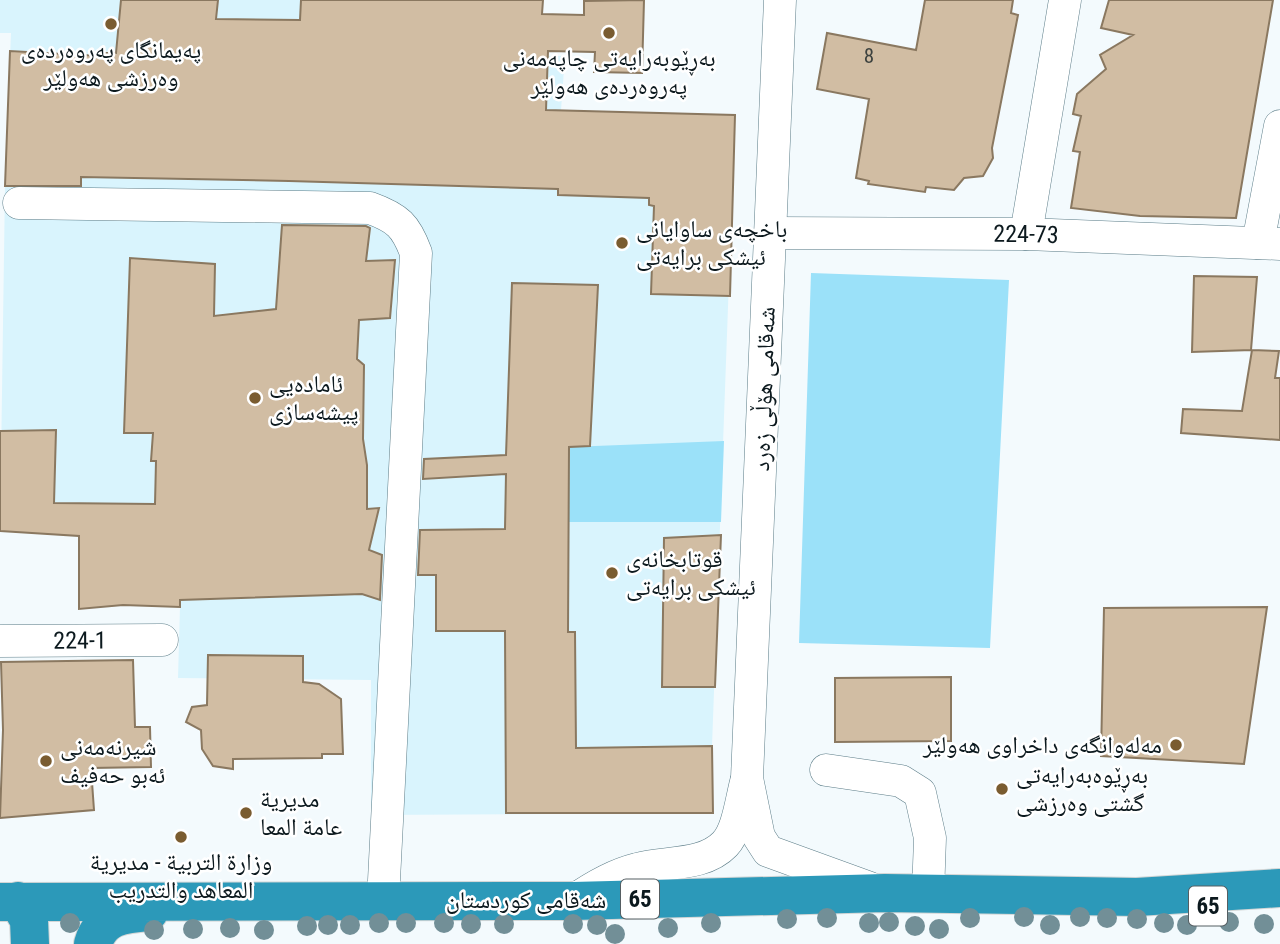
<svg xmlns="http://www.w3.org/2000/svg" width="1280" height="944" viewBox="0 0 1280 944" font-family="'Roboto Condensed','Noto Naskh Arabic',sans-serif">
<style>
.built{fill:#d9f4fd}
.green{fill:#9be1f9}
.building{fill:#d1bda3;stroke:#8a7860;stroke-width:2}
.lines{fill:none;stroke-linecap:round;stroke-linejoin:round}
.minor-casing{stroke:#5c7d88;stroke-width:33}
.highway-casing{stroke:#d3d6d6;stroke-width:40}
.minor{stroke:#fff;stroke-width:32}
.highway{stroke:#2c99b9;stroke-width:38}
.tree{fill:#728f97}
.poi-dot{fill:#7a5c30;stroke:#fff;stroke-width:2.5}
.labels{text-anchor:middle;stroke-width:5;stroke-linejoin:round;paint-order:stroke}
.number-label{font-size:21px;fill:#3d423f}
.shield{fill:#fff;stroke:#555e62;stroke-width:2}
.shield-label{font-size:23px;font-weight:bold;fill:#0c191e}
.poi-label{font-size:24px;fill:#0c191e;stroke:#fff;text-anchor:start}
.street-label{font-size:24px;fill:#0c191e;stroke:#fff}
</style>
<rect width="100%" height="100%" fill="#f3fafd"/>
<path class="built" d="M0,0H474L548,56H565L561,110L735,115L712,746L713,813L371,815V680L178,678L180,607H166L167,543L0,531L5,186L11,33H0Z"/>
<path class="green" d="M811,273L1009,280L990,648L799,643Z
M724,441L721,522H567L569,447Z"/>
<path class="building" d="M121,0H218L216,19L300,20L301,0H543L542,14L584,15V1L644,0L642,73L594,72L595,52L548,51L546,110L735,115L730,296L651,294L654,206L649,205V198L558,195V189L289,181L81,177V186H5L10,51L101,56V53H116Z
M925,0H1013L1011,13L1018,15L992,148L993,158L983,176L964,178L954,190L926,187L925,192L868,184L869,181L856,178L869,99L817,89L827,33L916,50Z
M1109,0H1273L1236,218L1140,216L1071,208L1080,152L1073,151L1081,116L1073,114L1077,94L1106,69L1100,55L1133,35L1101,28Z
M282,225L366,226L370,228L366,261L395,260L390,318L359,320L357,359L364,365L363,439L367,465V509L379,508L369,550L382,555L380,600L362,594L180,600V607L123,605L79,609V536L0,531V431L56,430L54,503L155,504L156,461H151L153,433H124L130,258L215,264L214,316L276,309Z
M1194,276L1257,277L1251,350L1192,352Z
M512,283L598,285L590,446L569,447L568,632H575L576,748L712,746L713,813H506L505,631H436V575H418L420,530L505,529L506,474L423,479L424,459L506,455Z
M1252,350L1279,351L1275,378H1280V440L1181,433L1183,409L1242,411Z
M721,535L715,687H662L664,538Z
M1267,607L1244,764L1101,756L1104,608Z
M208,655L303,656V682L319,684L341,699L343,754H322V758L233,759V769L213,766L202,749L201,730L186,722L192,707L207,705Z
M133,660L135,727H150L151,767L91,768L94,810L0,818L3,730L1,662Z
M951,677V741L835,742V678Z"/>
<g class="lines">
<g class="minor-casing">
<g id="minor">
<path d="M780,0L747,778L759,837L768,851L870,888"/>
<path d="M19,203L370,208C398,218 406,226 416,253L383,900"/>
<path id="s1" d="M770,233L1026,234L1280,244"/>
<path d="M1026,234L1065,0"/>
<path d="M1258,243L1280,126"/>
<path id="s2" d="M0,641L162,640"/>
<path d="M826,770L901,781L920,793L930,838L928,894"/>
<path d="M573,901C593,887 613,875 637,869C665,861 703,867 725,844C738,830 741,801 746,782"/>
</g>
</g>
<g class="highway-casing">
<path id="highway" d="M18,901L29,920L30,944
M0,902L573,901L885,893L1137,897L1280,888
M93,944C101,916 123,914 149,912"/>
</g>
<use href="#minor" class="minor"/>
<use href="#highway" class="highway"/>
</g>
<g class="tree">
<circle cx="1024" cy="917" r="10"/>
<circle cx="1080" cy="917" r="10"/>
<circle cx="827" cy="918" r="10"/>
<circle cx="970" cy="918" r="10"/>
<circle cx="1107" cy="918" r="10"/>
<circle cx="787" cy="919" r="10"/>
<circle cx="1137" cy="919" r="10"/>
<circle cx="889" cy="922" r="10"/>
<circle cx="1229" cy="922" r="10"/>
<circle cx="70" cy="923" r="10"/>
<circle cx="379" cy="923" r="10"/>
<circle cx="406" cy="923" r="10"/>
<circle cx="444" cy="923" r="10"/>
<circle cx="711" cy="923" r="10"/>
<circle cx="869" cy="923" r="10"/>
<circle cx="1164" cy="923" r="10"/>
<circle cx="471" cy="924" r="10"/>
<circle cx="504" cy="924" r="10"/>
<circle cx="573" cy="924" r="10"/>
<circle cx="1264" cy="924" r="10"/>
<circle cx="328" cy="925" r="10"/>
<circle cx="350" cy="925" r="10"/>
<circle cx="597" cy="925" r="10"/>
<circle cx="1050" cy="925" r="10"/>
<circle cx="1187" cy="925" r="10"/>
<circle cx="307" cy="926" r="10"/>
<circle cx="915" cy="926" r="10"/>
<circle cx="230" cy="928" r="10"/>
<circle cx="668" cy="928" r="10"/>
<circle cx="193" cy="929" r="10"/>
<circle cx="939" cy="929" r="10"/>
<circle cx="154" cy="930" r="10"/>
<circle cx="264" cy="930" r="10"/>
<circle cx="615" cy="934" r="10"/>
</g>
<g class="poi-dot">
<circle cx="111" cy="24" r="7"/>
<circle cx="609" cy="33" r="7"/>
<circle cx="622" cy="243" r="7"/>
<circle cx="255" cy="398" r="7"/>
<circle cx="612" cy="573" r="7"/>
<circle cx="1176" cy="745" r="7"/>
<circle cx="46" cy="761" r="7"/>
<circle cx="1002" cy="789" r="7"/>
<circle cx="246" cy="813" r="7"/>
<circle cx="181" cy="837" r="7"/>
</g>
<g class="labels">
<g class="number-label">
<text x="869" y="63">8</text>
</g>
<g class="shield">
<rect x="621" y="879.5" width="38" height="39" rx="5"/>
<rect x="1189" y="886.5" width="38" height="39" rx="5"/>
</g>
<g class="shield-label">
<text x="640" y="907">65</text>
<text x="1208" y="914">65</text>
</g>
<g class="poi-label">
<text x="111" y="58" text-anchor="middle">پەیمانگای پەروەردەی<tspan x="111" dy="28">وەرزشی هەولێر</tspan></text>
<text x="609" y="66" text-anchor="middle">بەڕێوبەرایەتی چاپەمەنی<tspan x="609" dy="28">پەروەردەی هەولێر</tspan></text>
<text x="636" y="237">باخچەی ساوایانی<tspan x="636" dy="28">ئیشکی برایەتی</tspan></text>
<text x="269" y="392">ئامادەیی<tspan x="269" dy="28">پیشەسازی</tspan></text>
<text x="626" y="567">قوتابخانەی<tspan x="626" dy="28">ئیشکی برایەتی</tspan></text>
<text x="1162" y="753" text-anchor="end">مەلەوانگەی داخراوی هەولێر</text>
<text x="60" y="755">شیرنەمەنی<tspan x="60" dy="28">ئەبو حەفیف</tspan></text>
<text x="1016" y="783">بەڕێوەبەرایەتی<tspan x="1016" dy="28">گشتی وەرزشی</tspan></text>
<text x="260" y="807">مدیریة<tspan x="260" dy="28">عامة المعا</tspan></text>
<text x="181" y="870" text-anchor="middle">وزارة التربية - مديرية<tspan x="181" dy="28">المعاهد والتدريب</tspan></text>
</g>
<g class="street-label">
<text dy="8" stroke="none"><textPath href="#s1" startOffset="256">224-73</textPath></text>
<text transform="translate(764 389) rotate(-88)" y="8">شەقامی هۆڵی زەرد</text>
<text dy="8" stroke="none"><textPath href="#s2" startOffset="80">224-1</textPath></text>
<text x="526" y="908">شەقامی کوردستان</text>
</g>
</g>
</svg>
